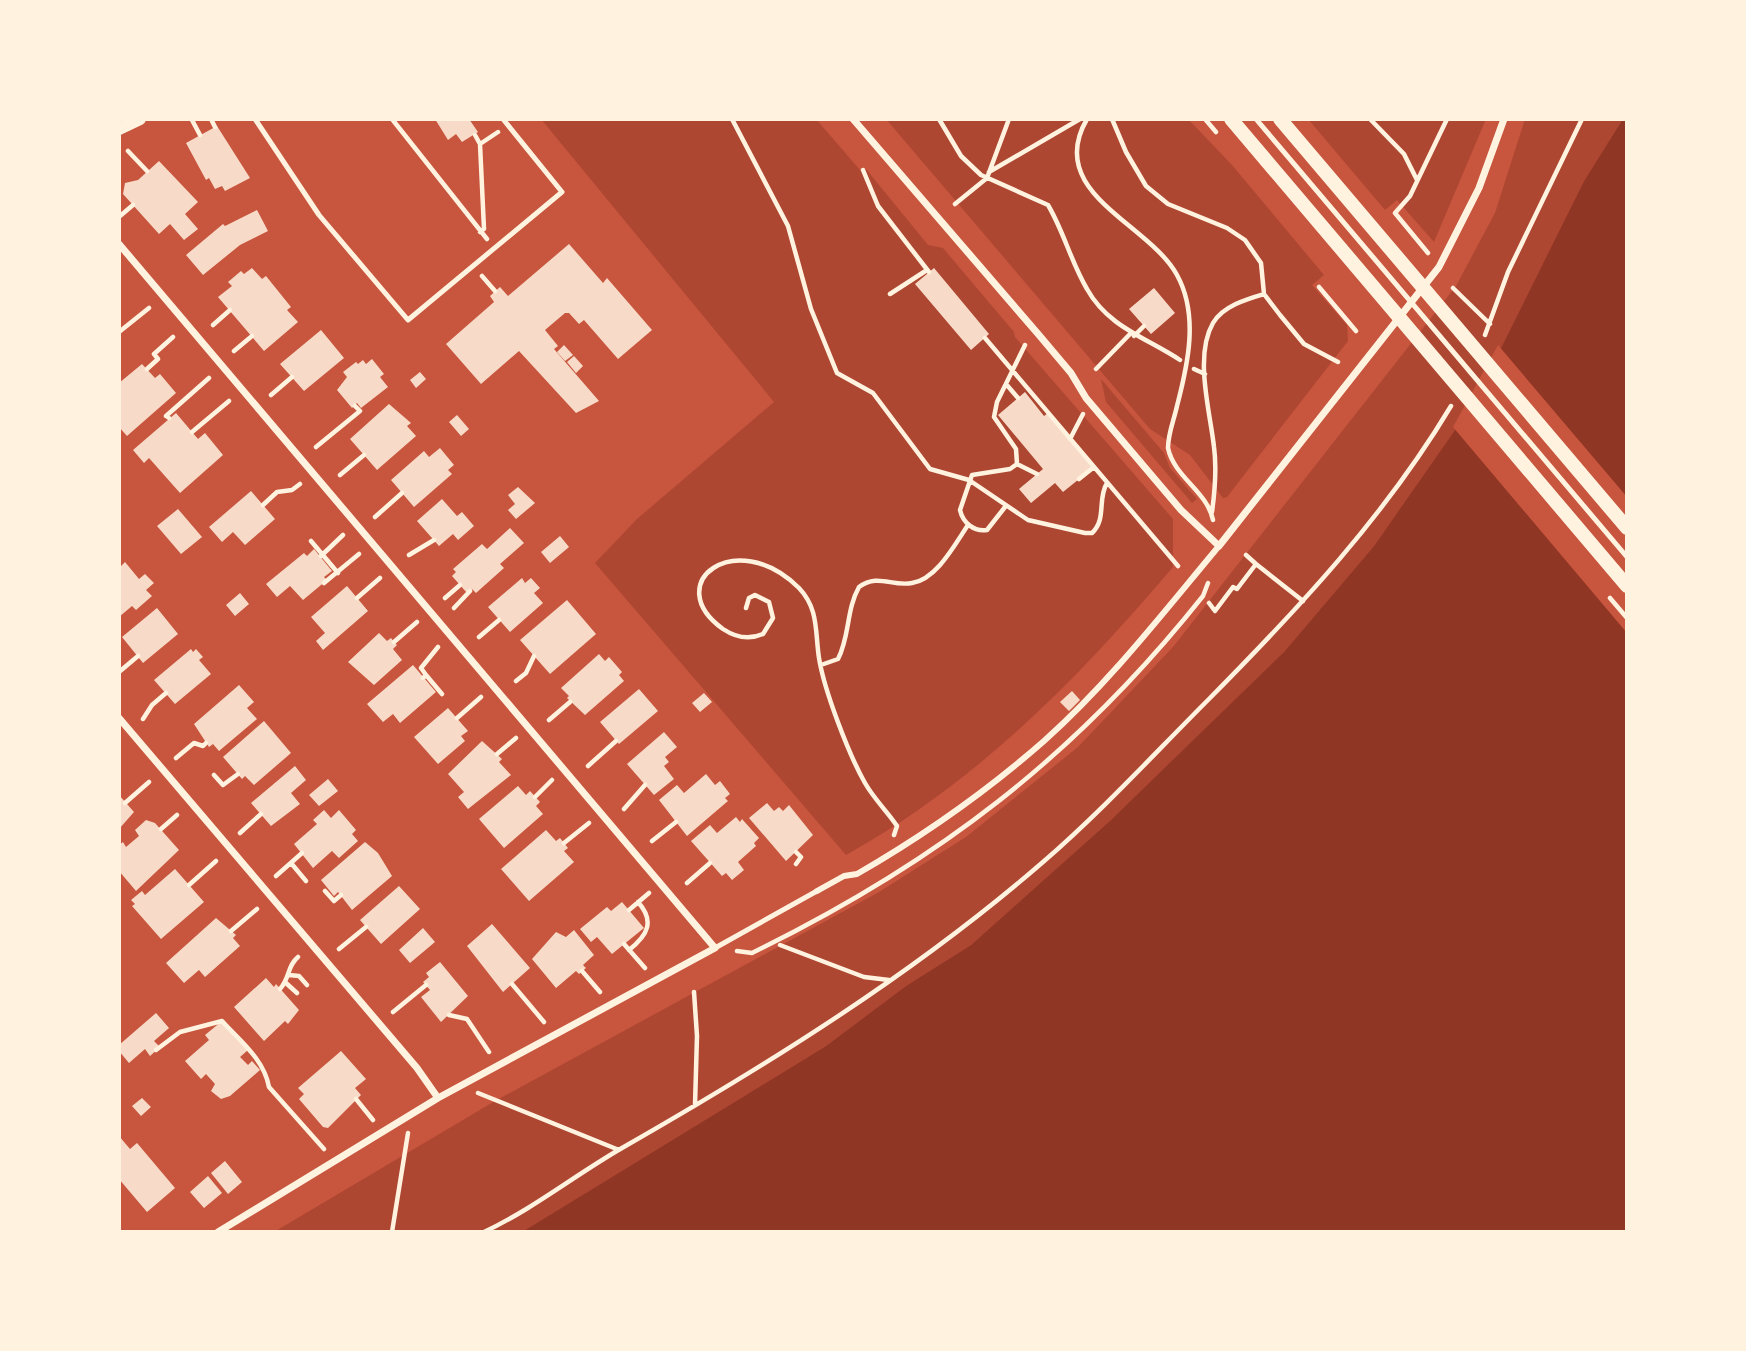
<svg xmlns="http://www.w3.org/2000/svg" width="1746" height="1351" viewBox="0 0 1746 1351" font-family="Inter,sans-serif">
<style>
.green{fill:#ae4732}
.water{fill:#8f3625}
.pier{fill:#c8553d}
.building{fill:#f7dbc8}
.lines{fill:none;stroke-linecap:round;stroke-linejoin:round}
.path{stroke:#fff3e0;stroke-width:4.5}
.service{stroke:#fff3e0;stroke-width:5}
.pedestrian{stroke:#fff3e0;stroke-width:6}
.minor{stroke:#fff3e0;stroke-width:7}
.tertiary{stroke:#fff3e0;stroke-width:12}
.secondary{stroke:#fff3e0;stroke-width:14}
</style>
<rect width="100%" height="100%" fill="#c8553d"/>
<path class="green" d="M541,119H816L860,170L866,169L928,245L943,248L1014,332L1015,337L1173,519V567C1076,681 977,782 846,855L595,563L637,519L774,402Z
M886,119H1188L1232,165L1324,275L1312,285L1347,325L1348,341L1227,497L1223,498L1190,455L1150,429Z
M1308,119H1486L1434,242L1397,200L1385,210Z
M1525,119L1623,120L1584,181L1501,348L1455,430L1374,546L1284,652L1239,698L1111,820L971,945L906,986L826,1046L522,1232H274L495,1101L879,892L966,837L1078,747L1173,647L1456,286L1495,213Z
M1101,379L1164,453L1170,468L1197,499L1192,503L1106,402Z"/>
<path class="water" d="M1623,119H1627V1232H522L826,1046L906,986L971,945L1111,820L1284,652L1374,546L1455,430L1501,348L1584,181Z"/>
<path class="pier" d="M1498,345L1627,497V633L1453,427Z"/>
<path class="building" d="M435,119H469L478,132L462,142L456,134L448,140Z
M217,126L250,178L225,191L222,186L215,189L209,178L206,180L186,143Z
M159,161L198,202L185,214L198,229L184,240L170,224L159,234L123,194L125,183L138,180Z
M257,210L268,231L240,245L203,275L186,255L223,224L225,226Z
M569,244L603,283L607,278L652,330L618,359L584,320L579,324L569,313H565L545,330L558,346L554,349L599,401L576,413L519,351L481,384L446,344L494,302L490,296L500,287L508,296Z
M252,268L262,279L266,276L291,307L287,310L298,322L264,351L218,297L232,286L228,282L241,271L244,274Z
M934,268L989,334L971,350L915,284Z
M1154,288L1175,313L1151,334L1129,309Z
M321,330L344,358L304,391L280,364Z
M564,345L573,355L565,361L557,352Z
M574,356L583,366L576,373L567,362Z
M372,359L384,374L380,377L388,387L361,408L357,403L352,408L337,390L347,377L343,372L356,362L358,364L363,360L366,364Z
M142,364L155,378L160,374L176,393L127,436L119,427V383Z
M420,372L426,379L416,388L410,380Z
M1025,392L1044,416L1048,413L1094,467L1063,492L1055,483L1031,503L1019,489L1043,469L998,415Z
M389,404L411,423L407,426L416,436L377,470L350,439Z
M176,413L198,439L205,433L223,455L180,493L149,458L144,463L133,450Z
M457,415L469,429L461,436L449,422Z
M440,448L454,465L448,470L452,474L414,507L391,480L424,451L429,457Z
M518,487L535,503L516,519L508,510L515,504L508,495Z
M251,491L275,519L245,545L233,532L222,542L209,527Z
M442,499L457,516L462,512L474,526L458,540L453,534L439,546L417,521Z
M178,509L202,537L181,554L157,526Z
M510,528L524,543L500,564L504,568L476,593L472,589L467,593L452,576L456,572L453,569L482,544L487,549Z
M560,536L569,547L550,563L541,552Z
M314,549L332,571L324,577L327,580L303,600L290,586L277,597L266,584L304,553L307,556Z
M125,562L139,579L145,574L154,583L146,590L152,596L136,610L132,606L119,617V568Z
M522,578L525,583L531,578L540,588L534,593L543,603L510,632L488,607Z
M347,586L368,611L323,650L316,641L325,633L311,617Z
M240,593L249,604L235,616L226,605Z
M567,600L596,634L550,674L520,640Z
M157,608L178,634L143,663L122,637Z
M379,633L387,641L391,638L394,642L397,645L393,649L402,660L374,685L348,662Z
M191,649L193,652L196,649L203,657L199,660L211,674L175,704L154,680Z
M599,654L605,661L609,657L622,672L619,675L624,681L585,715L567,698L569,696L561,688Z
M413,665L436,692L400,723L393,714L383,722L367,704Z
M239,685L254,702L247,708L257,719L219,751L213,744L209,747L194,724Z
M639,689L658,711L619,744L600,722Z
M1072,691L1080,700L1069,711L1060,702Z
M704,693L712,702L700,712L692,703Z
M448,708L468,731L461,736L465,741L438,764L414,737Z
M264,721L291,753L254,785L245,776L242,779L223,757Z
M664,732L677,747L665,757L669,762L664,766L674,779L654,795L627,764Z
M482,741L502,759L499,762L511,775L468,809L458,797L464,792L448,774Z
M295,766L306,780L291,793L300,804L271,826L251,803Z
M706,774L715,785L720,781L730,794L725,798L728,801L687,836L659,800L677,785L684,793Z
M328,779L338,791L319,806L309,795Z
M518,786L526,795L530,791L540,802L536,806L543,814L504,848L479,819Z
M119,795L134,812L119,829Z
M767,803L774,811L779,807L783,811L789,805L813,835L786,861L749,818Z
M324,810L331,818L339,810L356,830L352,834L358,841L339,858L332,851L313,868L294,844L317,824L313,820Z
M736,817L740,822L742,819L759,838L754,843L756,846L738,862L744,870L732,880L726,873L722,876L691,841L710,825L717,833Z
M146,820L155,823L179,850L136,891L119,871V845L123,842L126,847L139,836L135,830Z
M546,830L556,841L560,838L568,848L564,851L574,862L529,901L501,869Z
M365,842L378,853L392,876L352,910L338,892L334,896L321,880Z
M175,869L204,902L161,939L132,906L135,904L131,900L142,891L145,895Z
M399,886L420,909L381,944L360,920Z
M622,902L644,928L612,954L597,937L591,942L580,929L607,907L611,911Z
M216,918L236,935L233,938L240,946L205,977L199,970L184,983L166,963Z
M492,924L530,968L503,992L467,946Z
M423,928L435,942L410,963L399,950Z
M574,930L594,955L583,965L586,968L579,974L576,971L556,988L532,959L556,932L566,937Z
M440,962L468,996L441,1022L421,997L430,990L423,982L429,977L426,973Z
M266,978L274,987L276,984L299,1010L288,1024L285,1021L264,1041L234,1007Z
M156,1013L169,1028L154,1041L160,1047L150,1056L145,1049L129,1063L119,1051V1045Z
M222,1021L248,1050L240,1057L248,1065L252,1061L260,1070L230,1096L221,1099L211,1091L215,1084L206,1074L201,1079L185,1061L209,1040L205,1035Z
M341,1051L366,1079L355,1088L361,1095L328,1128L323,1127L299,1099L304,1094L298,1088Z
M142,1098L151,1107L141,1116L132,1106Z
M119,1136L130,1149L137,1143L175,1188L147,1212L119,1179Z
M225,1161L242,1182L228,1194L211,1173Z
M208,1176L222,1193L204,1208L190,1192Z"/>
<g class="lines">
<path class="path" d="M211,119L215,127
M392,119L487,239
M732,119L788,226L811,309L837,373L873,393L930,469L969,480L1028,520L1085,533H1092C1107,519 1097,499 1107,483
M939,119L961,156L981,175L1048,205C1064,232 1071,262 1087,289C1108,327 1147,338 1180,360
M1087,119C1044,193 1149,223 1177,275C1199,315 1188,364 1177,406C1174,420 1168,433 1168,448C1174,477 1207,491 1213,520
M1112,119L1126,152L1146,186L1168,204L1227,228L1245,240L1261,263L1264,294L1280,315L1304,344L1338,362
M1205,119L1216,132
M1370,119L1404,154L1417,180
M192,120L200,135
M475,135L480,144
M128,151L147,171
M863,170L878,206L929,272
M989,172L1080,119
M955,204L987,178L1009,119
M120,216L133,205
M480,232L484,229L480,144L498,132
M1428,253L1395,213L1410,196L1447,119
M482,276L495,291
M1319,287L1356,331
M1453,288L1490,324
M890,294L927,270
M213,325L230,310
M119,332L149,308
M1485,335L1508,272L1582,119
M1134,336L1144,326
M985,338L1178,566
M234,351L252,336
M147,369L158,359L154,354L173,337
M1096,369L1130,334
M1194,369L1205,374
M1006,384L1018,398
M271,395L292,377
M169,418L166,416L209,378
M192,432L229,401
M1070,439L1083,414
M316,447L360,411L355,406
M1017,464L1037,474
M340,475L364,455
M1079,479L1094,467
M263,505L277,492L292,490L300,484
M1005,507L987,530C974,532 963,523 960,510L972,475L1010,469L1017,464L1016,449L994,417L997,402L1025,345
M1212,512C1215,490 1217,469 1214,447C1210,411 1194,356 1213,323C1223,306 1247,299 1264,294
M375,517L402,493
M311,541L338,573
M409,555L434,540
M321,556L343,535
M1256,564L1303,601
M324,583L359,554
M357,598L380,578
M445,598L460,585
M1610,598L1627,618
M1209,603L1215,611L1233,587L1237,589L1256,564L1246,555
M454,608L470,591
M746,608L749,598L755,595L769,602L773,618L763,634C749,640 735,637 723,629C660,584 735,525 799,588C819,609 815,632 819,658C824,690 849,755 865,783C874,799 887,811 897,826L894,835
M479,637L499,620
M394,642L417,622
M821,665L838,659C850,636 846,610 859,587C878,573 892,587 912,583C937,579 955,544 968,525
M119,672L138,656
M426,675L421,668L438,647
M423,678L426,675L442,694
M516,681L526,673L534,656
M457,718L481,697
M143,719L152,705L166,693
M549,720L570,702
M497,754L516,738
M176,758L194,743L203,746L206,743
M588,766L616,741
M214,775L223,785L238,774
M535,797L552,780
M125,803L149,782
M624,809L645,785
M161,829L177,815
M240,833L261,814
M652,841L676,822
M564,843L589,823
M291,863L306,881
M796,864L801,857L796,852
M276,876L302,853
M687,883L710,863
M189,885L216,861
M325,891L334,901L341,895
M629,910L649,893
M231,931L257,909
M624,944L645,968
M780,945L864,977L889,980
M339,949L366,927
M629,950C648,935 655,921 638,902
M737,951L752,953C936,863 1075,757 1203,596L1208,583
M582,971L600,992
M289,975L299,976L307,985
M286,983L297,993
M512,984L544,1022
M280,989C290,978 287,966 298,957
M694,992L697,1036L695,1105
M393,1012L426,985
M449,1015L467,1019L489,1052
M156,1050L180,1032L222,1021C240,1041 264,1059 269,1087L324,1149
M478,1093L619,1150
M356,1099L373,1120
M392,1232L408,1133
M484,1232C533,1209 575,1175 622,1148C769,1064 915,973 1043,862C1102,811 1154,754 1209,699C1299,608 1385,516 1451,406"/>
<path class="service" d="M255,119L319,215L408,320L562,192L503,119
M1256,119L1627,557
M715,948L817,891"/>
<path class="pedestrian" d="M817,891L844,876L857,874C923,836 987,791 1044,741C1109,683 1163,613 1219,546"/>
<path class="minor" d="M853,119L1039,335L1071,373L1086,398L1181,510L1219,546L1439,267L1479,188L1504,119
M119,244L715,948L438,1098L218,1232
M119,718L417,1068L438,1098"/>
<path class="tertiary" d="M119,129L140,119"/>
<path class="secondary" d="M1231,119L1627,586
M1280,119L1627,528"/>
</g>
<rect width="1746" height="1351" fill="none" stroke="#fff3e0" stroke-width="242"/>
</svg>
